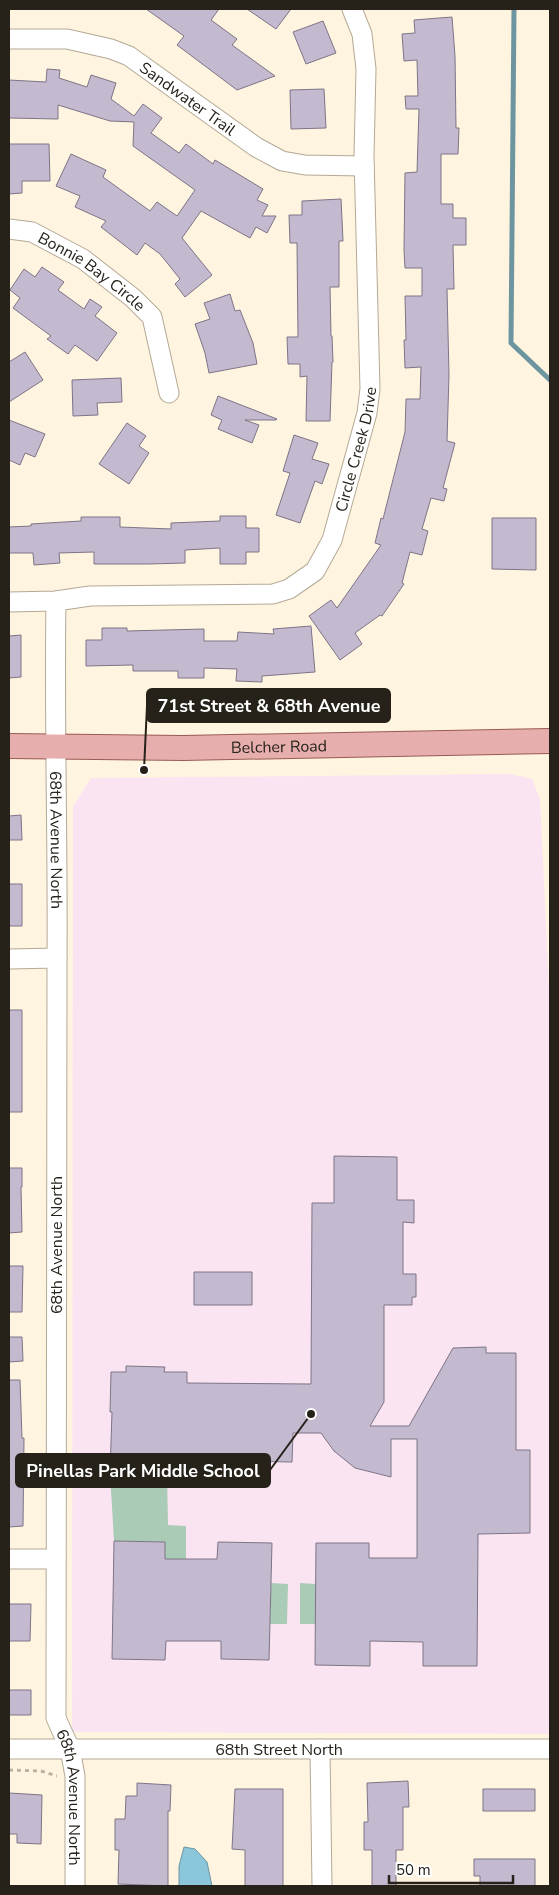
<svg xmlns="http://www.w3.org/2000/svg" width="559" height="1895" viewBox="0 0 559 1895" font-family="'Nunito Sans',sans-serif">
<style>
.education{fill:#fbe4f1}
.green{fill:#aacbb6}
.water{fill:#8bc6da;stroke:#6d95a0}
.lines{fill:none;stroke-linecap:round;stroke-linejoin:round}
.stream{stroke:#6d95a0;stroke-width:5}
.building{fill:#c3bacf;stroke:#7d7487}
.minor-casing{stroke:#b3a995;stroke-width:21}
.major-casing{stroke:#985a54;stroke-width:26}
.path{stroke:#bab2a1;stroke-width:3;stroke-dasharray:4 4;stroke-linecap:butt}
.minor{stroke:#fff;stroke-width:19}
.major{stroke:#e6aeac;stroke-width:24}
.labels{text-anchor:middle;stroke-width:5;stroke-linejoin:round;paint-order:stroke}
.street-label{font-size:16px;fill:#26221a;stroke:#fff}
.leader{fill:none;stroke:#26221a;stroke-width:2}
.callout-dot{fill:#26221a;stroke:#fff;stroke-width:2}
.callout{fill:#26221a;stroke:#26221a;stroke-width:2}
.callout-label{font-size:18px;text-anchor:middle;font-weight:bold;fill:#fff}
</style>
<rect width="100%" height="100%" fill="#fff4df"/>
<path class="education" d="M511,774L532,779L540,799L549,987L550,1097V1734L72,1732L73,806L91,778Z"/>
<path class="green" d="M110,1473H127V1479H164L165,1474H167L168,1525L186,1526V1559H165V1542L114,1541Z
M271,1583L288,1584L287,1624H270Z
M300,1583L316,1584V1624H300Z"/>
<path class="water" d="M184,1847L195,1849L207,1862L212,1886H179V1866Z"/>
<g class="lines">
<path class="stream" d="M514,9L511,343L550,380"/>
</g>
<path class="building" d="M146,9H219L211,20L237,39L232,45L275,76L237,90L177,45L184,36Z
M247,9H291L276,29Z
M452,17L455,56L456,128H459L458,154H441V204H453V218H466V245H453L454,289H447L449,375L447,441L455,443L443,488L447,489L444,501L431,498L422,529L428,531L422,555L410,552L402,583L404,584L382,616L380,615L355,633L362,644L340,660L309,616L331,600L337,608L381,545L375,543L381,518L383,519L405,432L406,399H420L421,367L405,368L404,340H406L405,296H422V268H405L404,250L405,173L417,172L419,109H406L405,96H418L417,60L404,61L402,34L415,33L414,20Z
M323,21L336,53L306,64L293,32Z
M47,69L60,70L59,78L87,87L91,75L116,83L111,99L134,116L143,104L162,118L151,133L179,153L186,144L213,164L215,160L263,189L257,200L268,205L262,216H276L267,233L256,227L250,238L201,211L182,238L212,275L185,297L175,284L180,279L160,254L145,243L137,255L101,227L106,221L75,207L80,196L56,186L71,154L106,170L103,177L150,211L157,202L177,216L195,190L133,146L134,122L110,121L58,105V119L9,118V80L46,82Z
M324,89L326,128L291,129L290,90Z
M9,144H49L50,181H22V193L9,194Z
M341,199L343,241H339V287H330L331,336H332L333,362H332L330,421H306L307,376L300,377V364H288L287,337H298L297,243H290L289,215H302V201Z
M42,267L64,282L58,290L84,309L90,299L102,307L95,316L117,333L97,361L75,345L68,354L47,339L51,336L13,308L20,298L10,290L24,269L35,277Z
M230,294L235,311L240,310L253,343L257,364L209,373L205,353L195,324L210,319L204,303Z
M25,352L43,380L9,402V362Z
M121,378L122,402L97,403L98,415L73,416L72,380Z
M218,396L277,419L276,420H245L259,425L252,443L218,429L222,420L211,415Z
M9,420L45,434L35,457L25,453L20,465L9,460Z
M127,423L146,436L139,446L149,453L129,484L99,464Z
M294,435L318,443L312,459L329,464L322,484L315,481L300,523L276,515L290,473L283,471Z
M220,516H246V528H259V552H246V564H220V548L185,550V563L148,564H94V552L59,553L60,563L34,565L33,553H9V527L31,526V524L81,521V517H120V527L171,529V523L220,521Z
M492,518H536V570L492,569Z
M311,626L315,672L262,676V682L236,681L237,669L204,668V678H178V671H133V665L86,666V640H102V628H127V631L204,629V641H237L238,632L274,634L273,629Z
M21,635V677L9,678V636Z
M21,815L22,840H9V816Z
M9,884H22V926H9Z
M9,1010H22V1112H9Z
M334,1156L397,1157V1200H414V1223L403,1222V1274H416V1297H412V1305H384V1402L370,1426H409L453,1348L486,1347V1353H516V1450H530V1533L478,1534L477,1666H423V1642L370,1641V1666L315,1665L316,1543H369V1558H417V1439H391V1477L355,1468L334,1451L321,1433H293L292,1462L186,1460V1474H165V1479H127V1473H110L112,1412H110L111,1372H126V1366L165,1367L164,1372H187V1383L311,1384L312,1203H334Z
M9,1168H22V1187H21L22,1232L9,1233Z
M9,1266H23L22,1312H9Z
M194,1272H252V1305H194Z
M9,1337H22L23,1361L9,1362Z
M9,1380H20L22,1438H24L23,1526L9,1527Z
M114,1541L165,1542V1559H217L218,1542L272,1543L269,1660L221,1659V1641H166L165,1660L112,1659Z
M9,1604H31L30,1641H9Z
M9,1690H31V1715H9Z
M408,1781L409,1807H403V1850H396V1886H372V1850H364V1822H368L367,1783Z
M137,1783L171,1785L170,1811H168V1886L118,1884L119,1850H115V1819H125L126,1796H137Z
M235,1789H283V1886H245V1850L232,1849Z
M483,1789H535V1811H483Z
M9,1793L42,1795L41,1844L17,1843V1834H9Z
M474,1859H535V1886H480V1876H474Z"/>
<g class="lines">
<g class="minor-casing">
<g id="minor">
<path id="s1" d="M9,39H67L111,49L129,56L256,147L282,161L305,165L364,166"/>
<path id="s2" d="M9,229L32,232L83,259L133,298L152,317L169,393"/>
<path id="s3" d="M56,601C54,720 58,840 57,960C57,1212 56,1465 56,1718L70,1749L75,1776V1886"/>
<path id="s4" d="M9,602L56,601L90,596L273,594L289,589L315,571L332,540L367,413L370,389L364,156L366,69L362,34L352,9"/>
<path d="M9,959L57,958"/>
<path d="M9,1559H56"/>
<path id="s5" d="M9,1749H550"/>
<path d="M320,1749L322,1886"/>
</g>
</g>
<g class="major-casing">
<g id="major">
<path id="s6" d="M9,746L183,748L550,741"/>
</g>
</g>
<path class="path" d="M9,1770L41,1771L57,1776"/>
<use href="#minor" class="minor"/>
<use href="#major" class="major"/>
</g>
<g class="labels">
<g class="street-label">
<text dy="6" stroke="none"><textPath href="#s1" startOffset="195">Sandwater Trail</textPath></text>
<text dy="6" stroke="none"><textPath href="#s2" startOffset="95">Bonnie Bay Circle</textPath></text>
<text dy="6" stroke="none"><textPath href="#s4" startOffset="442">Circle Creek Drive</textPath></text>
<text dy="6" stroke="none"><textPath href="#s6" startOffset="270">Belcher Road</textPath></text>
<text dy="6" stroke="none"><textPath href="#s3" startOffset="239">68th Avenue North</textPath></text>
<text transform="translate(56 1245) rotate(-90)" y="6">68th Avenue North</text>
<text dy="6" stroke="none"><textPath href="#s5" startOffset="270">68th Street North</textPath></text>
<text dy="6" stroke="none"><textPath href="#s3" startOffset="1199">68th Avenue North</textPath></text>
</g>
</g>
<path class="leader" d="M144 770L147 706M311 1414L270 1470"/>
<g class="callout-dot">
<circle cx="144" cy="770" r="5"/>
<circle cx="311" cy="1414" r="5"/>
</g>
<g class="callout">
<rect x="147" y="689" width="243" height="33" rx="5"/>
<rect x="16" y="1454" width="254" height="33" rx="5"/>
</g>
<g class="callout-label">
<text x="269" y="712">71st Street &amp; 68th Avenue</text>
<text x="143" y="1477">Pinellas Park Middle School</text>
</g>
<rect width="559" height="1895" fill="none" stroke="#26221a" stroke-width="20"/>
<path d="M389 1875v8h124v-8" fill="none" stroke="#26221a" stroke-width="2.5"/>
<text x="396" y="1875" font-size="15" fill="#26221a" stroke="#ffffff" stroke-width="4" paint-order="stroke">50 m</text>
</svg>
